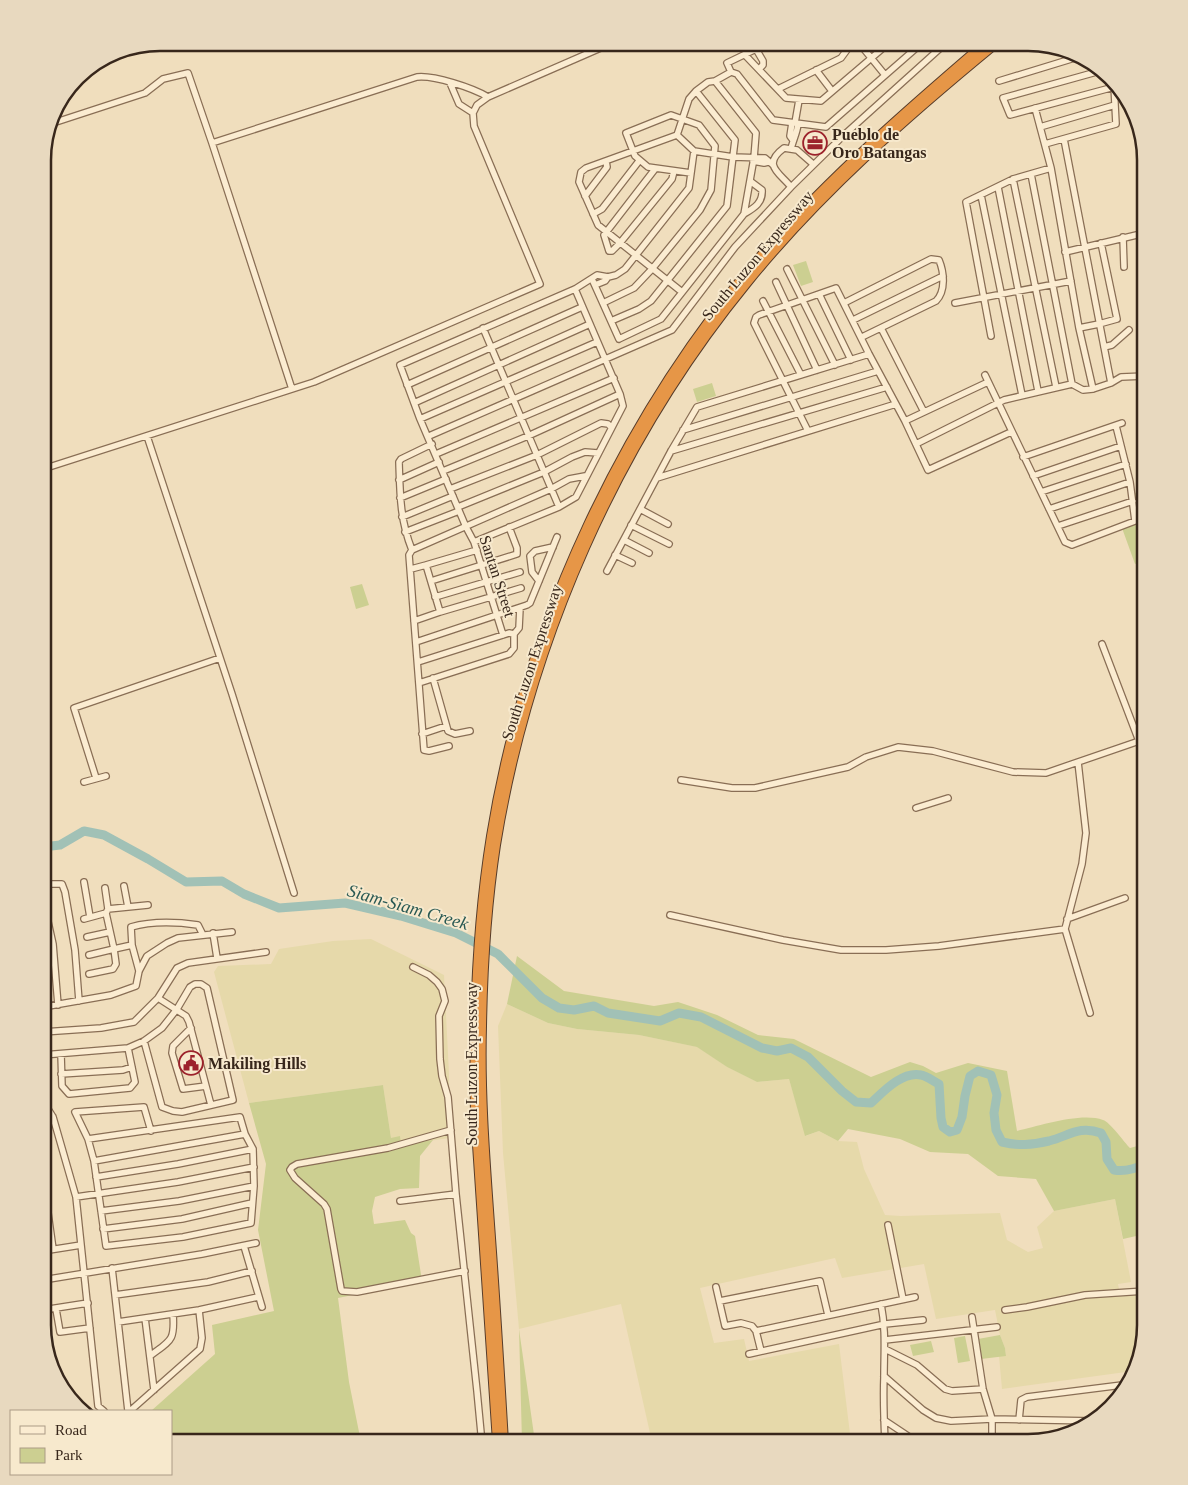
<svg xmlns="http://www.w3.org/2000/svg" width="1188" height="1485" viewBox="0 0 1188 1485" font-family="Georgia,serif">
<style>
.farmland{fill:#e6d9aa}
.green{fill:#cccf91}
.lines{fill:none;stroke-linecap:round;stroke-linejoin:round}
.river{stroke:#a1c1b6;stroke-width:9}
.minor-casing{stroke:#896e55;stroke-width:8}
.highway-casing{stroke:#573c2a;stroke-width:10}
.minor{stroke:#fbecd1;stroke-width:5.5}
.highway{stroke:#e69647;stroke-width:8}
.labels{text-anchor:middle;stroke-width:4;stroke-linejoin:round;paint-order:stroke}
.poi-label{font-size:16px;font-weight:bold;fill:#38271b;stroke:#f7e9cd;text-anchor:start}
.street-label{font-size:16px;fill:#38271b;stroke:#f7e9cd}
.water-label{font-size:18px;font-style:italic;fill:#295953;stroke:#f7e9cd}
.rim{fill:none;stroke:#38271b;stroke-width:2.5}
</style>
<rect width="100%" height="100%" fill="#f0debd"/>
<path class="farmland" d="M371,939L444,975L449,1074V1138L401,1145L391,1138L383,1085L249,1103L214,972L218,966L271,964L279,949L333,941Z
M507,1004L548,1023L577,1029L639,1035L698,1047L727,1067L757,1082L789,1079L806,1136L819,1131L838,1141L857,1142L864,1169L885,1215L901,1216L1000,1213L1007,1240L1028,1252L1043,1248L1037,1227L1054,1211L1115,1199L1131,1282L1118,1284L1119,1289L1130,1288L1131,1291L1144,1289L1145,1301V1325L1133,1371L1002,1389L999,1356H1006L1005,1348L1000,1335L995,1310L936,1319L924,1264L842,1278L835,1258L700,1288L714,1343L744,1339L749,1361L839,1344L851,1442H652L621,1304L519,1329L503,1153L498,1026Z"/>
<path class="green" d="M806,261L813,282L801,286L793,265Z
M712,383L716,396L697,402L693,389Z
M1142,491L1145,560L1135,564L1122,528L1137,521L1135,493Z
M362,584L369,605L356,609L350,587Z
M517,956L564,991L654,1006L678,1002L717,1015L758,1035L794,1039L871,1077L910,1062L923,1066L936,1073L968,1063L1007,1071L1017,1131C1039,1126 1081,1112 1103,1120C1110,1122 1124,1142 1130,1148L1145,1144V1234L1123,1239L1115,1199L1054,1211L1036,1179L998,1176L968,1154L930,1152L900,1139L848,1129L838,1141L819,1131L805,1136L789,1079L757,1082L727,1067L697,1047L639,1035L577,1029L548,1023L507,1004Z
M383,1085L391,1138L400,1136L401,1145L433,1140L420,1156L419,1188L400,1189L375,1197L372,1211L374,1224L405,1220L411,1233L415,1236L422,1281L338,1298L349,1382L361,1442H171V1411H151L215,1354L212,1325L274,1311L258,1230L266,1164L249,1103Z
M519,1329L535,1442H522Z
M1000,1335L1005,1348L1006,1356L981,1359L978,1339Z
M965,1336L970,1361L958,1363L954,1338Z
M931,1341L934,1352L913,1356L910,1345Z"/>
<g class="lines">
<path class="river" d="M43,847L60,845L84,831L104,835L148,859L186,882L222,881L244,894L279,908L345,903L401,916L456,933L498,954L542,998L559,1008L574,1010L594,1006L608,1013L660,1021L679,1013L701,1017L762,1048L777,1051L791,1048L808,1057L842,1091L856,1102L871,1103C883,1092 902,1071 921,1075C927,1076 933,1081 939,1084L941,1118L943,1127L950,1132L957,1130L962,1117L965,1096L970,1076L978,1071L991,1075L997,1095L994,1113L996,1130L1002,1142C1019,1146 1031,1145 1049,1141C1069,1136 1079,1125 1101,1133L1106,1142L1107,1159L1114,1170C1125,1172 1135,1169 1145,1164"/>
<g class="minor-casing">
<path id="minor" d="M859,43L885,75
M745,55L786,98L821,101L889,43
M816,70L832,91
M1100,71L1003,98L1010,115L1114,87
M731,72L727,63L756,49L763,61V65L759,69
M999,81L1081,56
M450,83L459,104L473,113
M778,89L841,58L852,43
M1035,108L1051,168L1079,328L1093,389
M473,113L477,105L488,97L612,43
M792,123L790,136L793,140
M795,123L799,100
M50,124L145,93L163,79L188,73L212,143L292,389
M1040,127L1115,105
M677,135L689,99L696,91L708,82L715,81L731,72L737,74L773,120L826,127L922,43
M1064,139L1111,383
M212,143L417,77C434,75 473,88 488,97
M1045,144L1116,124L1114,85
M791,149C793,140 797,133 798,124
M753,161L764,163L768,162
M655,169L604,235L609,251H612L620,243L672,179L674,171
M1031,174L1072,384
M1013,179L1056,387
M791,187C780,173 761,165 784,148L797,150L813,164
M998,187L1038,391
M981,195L1022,395
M585,196L607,167L606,161
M593,214L602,209L639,161
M744,214C754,208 763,203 762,190L750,181
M1123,237L1124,267
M1065,252L1145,233
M787,269L835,365
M592,279L619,339L661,319L744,214L754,158L756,133L715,81
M776,282L817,370
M595,285L605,281L608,277
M682,292L598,225L579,182L581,172L586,168L677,135L694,151L733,157L765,158L773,165
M819,294L851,360
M763,301L801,375
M603,303L634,288L652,269L700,210L711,190L715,146L699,125L671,115L626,133L635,156L648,167L691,173
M844,303L931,259L939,260C944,272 946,291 936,301L862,337
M955,303L1071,281
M853,320L943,276
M611,321L639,309L651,301L727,206L735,140L696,91
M483,328L559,507
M881,328L924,412
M1079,328L1099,324L1117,319L1101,243
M991,336L966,202L1013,179L1051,168
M1104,347L1112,345L1129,330
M985,375L1065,542L1072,545L1135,521L1130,482L1116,426
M407,385L582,307
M414,403L590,324
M420,419L597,342
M905,421L988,382
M683,430L878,371
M808,431L754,323L756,317L759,315L836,288L869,354L905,421L928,470L1011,432
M147,436L232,694L294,893
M429,436L672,330L735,247L791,187L844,135L946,43
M916,444L1004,400L1072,384L1083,390L1093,389L1111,383L1121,377L1145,376
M671,451L887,387
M436,454L614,378
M1023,457L1122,423
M43,469L314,382L540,284L474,126L473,113
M443,471L528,436L620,394
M1033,476L1121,446
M657,478L896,404
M399,480L439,462
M450,489L537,455L601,423L608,424L611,427
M1041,492L1126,464
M400,498L446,479
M458,507L544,472L572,457L585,452L598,453
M640,509L668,524
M1049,509L1130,482
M402,517L453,496
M631,525L669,544
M1058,526L1133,501
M405,532L459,511
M624,540L649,553
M474,542L559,507L576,497L623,406L620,394L575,289
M412,550C400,520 400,495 399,462L401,459L432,444
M615,555L632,563
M426,565L477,550
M411,569L426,565L440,612L414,621
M607,571L671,451L697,407L869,354
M431,581L517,554V548L509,527
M539,581L532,572L530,556L535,551L553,547
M435,597L520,572
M440,612L521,588
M514,634L519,628L520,608
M503,635L474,542L466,527L420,419L400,365L575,289L597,275L608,277L616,275L625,269L689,188L694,151
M416,642L527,605L530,603L557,537
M1102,644L1139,741
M418,662L503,635L509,633L514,634V648L509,654L419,683
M433,678L448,731L455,734L470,731
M422,734L446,726
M449,746L429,751L424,750L409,555L412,550L551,489L569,479L585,476
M1078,762L1086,833L1082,864L1065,929L1090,1013
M96,778L74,708L220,658
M681,780L732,788H755L848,767L866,757L898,747L933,751L1013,772L1046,773L1145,739
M84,782L106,776
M916,808L948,798
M84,882L90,917
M43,884H62L65,892L75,950L79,1001
M124,886L128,907
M105,888L108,909
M43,899L53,944L58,1005
M106,913L108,909L148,905
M670,915L783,940L841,950H886L939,946L1065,929
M84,919L106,913L114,949L89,955
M1067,919L1125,898
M213,933L217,958
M87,937L110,932
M413,967L429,975L437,982L442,989L445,1001L439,1016L440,1059L442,1076L448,1097L456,1194
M139,971L132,945L131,927C152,921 177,922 198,925L203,935
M89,974L113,969L116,964L114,949L132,945
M158,998L186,1016L189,1022L211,1105
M43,1007L111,995L136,986L139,971L147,956L167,943L178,938L232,932
M191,1028L173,1046L172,1053L183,1089L206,1086
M43,1032L101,1028L134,1022L158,998L177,968L188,963L266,952
M61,1054L62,1086L69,1094L130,1088L135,1082L128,1048
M43,1055L128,1048L144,1041L162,1028L177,1009L190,987L195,984H201L207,988L233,1100L182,1112L173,1111L162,1107L144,1041
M61,1074L123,1070L132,1067
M43,1093L44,1095L43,1102
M43,1101L53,1117L76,1197L98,1406L104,1411
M43,1119L53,1117
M451,1130L388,1148L297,1164L292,1167L290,1170L295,1178L324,1204L327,1209L341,1289L342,1291L357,1292L465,1271
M88,1139L240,1117L245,1134L253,1149L254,1186L251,1223L183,1237L106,1246L94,1161L88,1139L75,1112L144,1107L151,1131
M94,1161L245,1134
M43,1177L53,1249
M96,1177L178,1164L253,1149
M76,1197L178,1182L254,1167
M400,1201L456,1194L477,1391L481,1433L477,1442
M101,1211L179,1201L254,1186
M888,1225L903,1299
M103,1229L182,1219L252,1203
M244,1246L262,1307
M43,1251L81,1245
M112,1268L128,1411
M43,1280L202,1254L256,1243
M716,1287L725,1326L741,1323L752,1326L756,1331L761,1351
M115,1295L208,1282L252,1271
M720,1301L820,1281L828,1315
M881,1304C886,1329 884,1352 884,1377C883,1399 884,1421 885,1442
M56,1309L60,1332L90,1328
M43,1310L88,1303
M1005,1310L1027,1307L1085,1295L1145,1291
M972,1317L983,1389L992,1419V1442
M145,1318L154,1390
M118,1322L199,1310L258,1297
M756,1331L915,1297
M885,1340L997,1327
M885,1349L917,1365L945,1389L952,1391L983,1389
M749,1354L885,1324L923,1320
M150,1356C171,1340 175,1341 173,1314
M884,1376L923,1410L936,1418L951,1421L992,1419L1095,1421
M130,1411L200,1349L202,1338L199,1310
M884,1420L917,1442
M1019,1420L1021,1400L1027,1397L1130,1384"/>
</g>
<g class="highway-casing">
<path id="highway" d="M497,1442L475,1115C473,1021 476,929 491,836C525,625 624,413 764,252C832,175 908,109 985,43
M504,1442C500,1374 496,1306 491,1238C486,1167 480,1097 482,1026C483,966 487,904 496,845C529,642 617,442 747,283C820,193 908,116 997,43"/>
</g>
<use href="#minor" class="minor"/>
<use href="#highway" class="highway"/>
</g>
<defs>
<g id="office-ring" transform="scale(1.25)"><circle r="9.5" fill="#f7e9cd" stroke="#9c222b" stroke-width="1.5"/><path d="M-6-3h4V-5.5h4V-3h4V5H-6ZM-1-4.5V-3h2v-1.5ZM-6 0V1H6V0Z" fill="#9c222b"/></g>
<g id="civic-ring" transform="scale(1.25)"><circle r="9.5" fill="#f7e9cd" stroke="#9c222b" stroke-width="1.5"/><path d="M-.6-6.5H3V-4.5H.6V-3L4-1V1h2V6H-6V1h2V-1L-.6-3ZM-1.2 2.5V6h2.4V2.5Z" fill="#9c222b"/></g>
</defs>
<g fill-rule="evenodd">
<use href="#office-ring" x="815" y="143"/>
<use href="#civic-ring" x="191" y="1063"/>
</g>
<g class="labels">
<g class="poi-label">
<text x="832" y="140">Pueblo de<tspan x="832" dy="18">Oro Batangas</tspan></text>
<text x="208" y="1069">Makiling Hills</text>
</g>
<g class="street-label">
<text transform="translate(757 255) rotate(-50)" y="6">South Luzon Expressway</text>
<text transform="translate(498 576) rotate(72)" y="6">Santan Street</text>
<text transform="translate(531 662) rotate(-72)" y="6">South Luzon Expressway</text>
<text transform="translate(471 1064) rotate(-90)" y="6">South Luzon Expressway</text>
</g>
<g class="water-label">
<text transform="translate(408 907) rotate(16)" y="6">Siam-Siam Creek</text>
</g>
</g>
<path d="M0 0H1188V1485H0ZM160 51H1028A109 109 0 0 1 1137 160V1325A109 109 0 0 1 1028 1434H160A109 109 0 0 1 51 1325V160A109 109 0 0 1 160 51Z" fill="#e8d9bf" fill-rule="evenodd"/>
<path class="rim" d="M160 51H1028A109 109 0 0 1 1137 160V1325A109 109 0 0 1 1028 1434H160A109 109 0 0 1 51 1325V160A109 109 0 0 1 160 51Z"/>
<rect x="10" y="1410" width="162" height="65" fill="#f7e9cd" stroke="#ab9b86"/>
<rect x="20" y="1426" width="25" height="8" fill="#fbecd1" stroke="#ab9b86"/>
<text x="55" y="1435" font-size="15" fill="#38271b">Road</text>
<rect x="20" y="1448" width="25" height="15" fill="#cccf91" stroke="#ab9b86"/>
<text x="55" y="1460" font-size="15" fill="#38271b">Park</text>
</svg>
